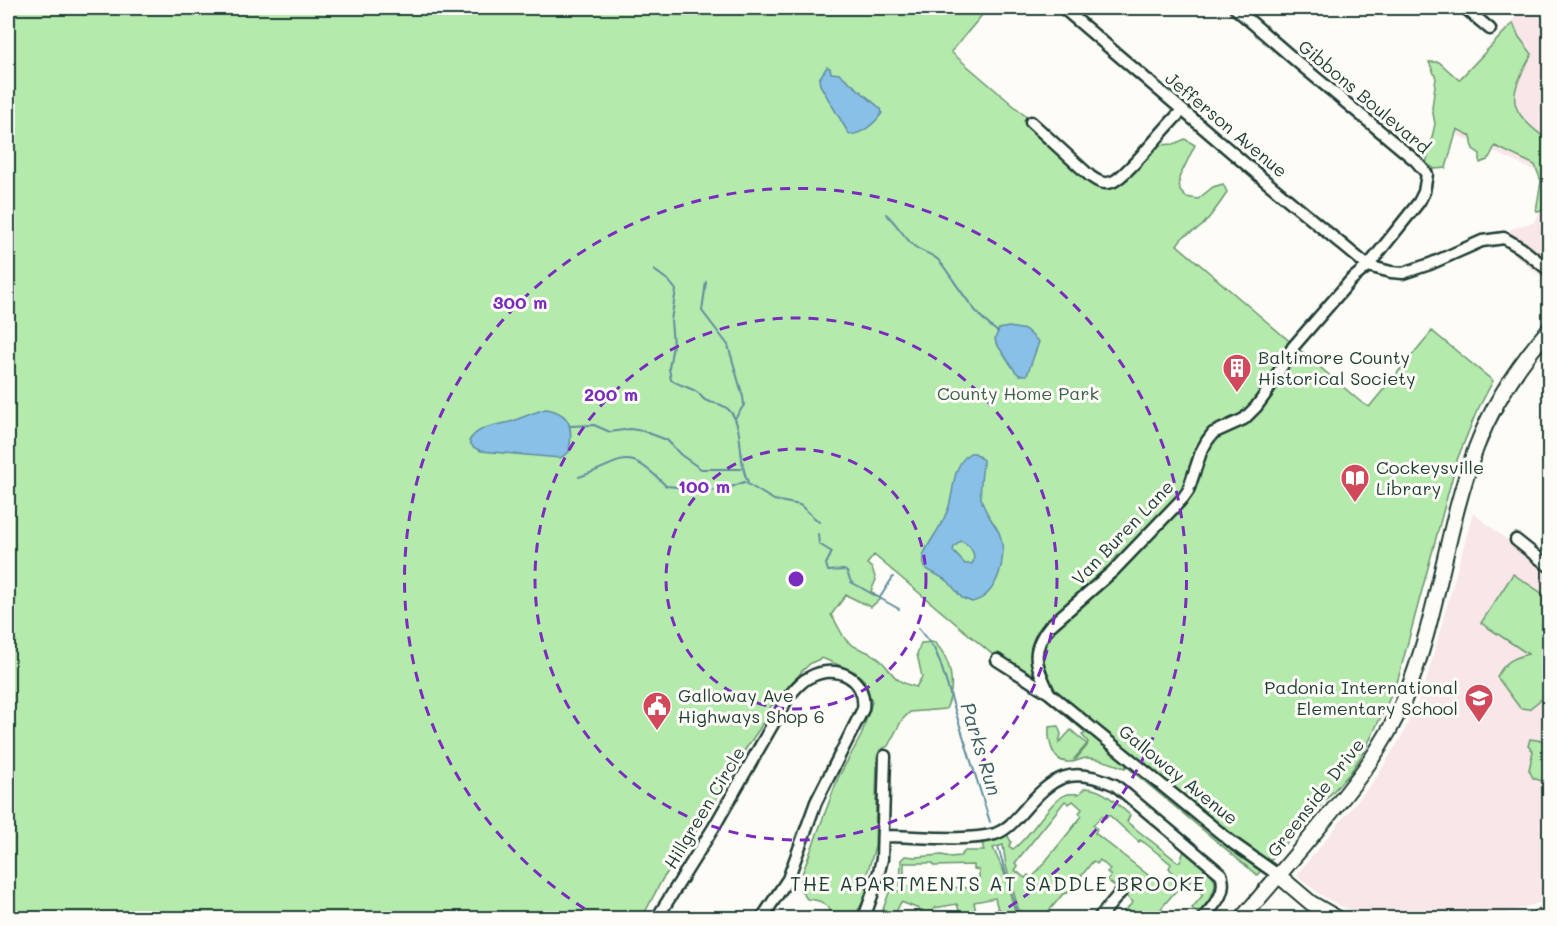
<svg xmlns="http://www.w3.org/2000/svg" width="1557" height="926" viewBox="0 0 1557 926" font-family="Mali,sans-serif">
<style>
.built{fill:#f8e6e8}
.green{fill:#b4eaac;stroke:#6a9470;stroke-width:1.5;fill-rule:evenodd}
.water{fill:#89c0e7;stroke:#5f8c9f;stroke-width:1.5;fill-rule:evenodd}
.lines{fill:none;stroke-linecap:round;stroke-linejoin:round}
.stream{stroke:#5f8c9f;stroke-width:2}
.minor-casing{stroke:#1f3d34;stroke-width:15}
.tertiary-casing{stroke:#1f3d34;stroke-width:18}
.minor{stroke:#fdfcf7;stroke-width:10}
.tertiary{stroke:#fdfcf7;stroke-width:14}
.ring{fill:none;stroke:#7b2cbf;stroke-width:3;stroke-dasharray:10 8}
.labels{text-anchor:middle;stroke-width:6;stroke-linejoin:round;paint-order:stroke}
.street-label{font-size:18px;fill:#1f3d34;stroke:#fdfcf7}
.poi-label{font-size:18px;fill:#1f3d34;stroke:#fdfcf7;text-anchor:start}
.park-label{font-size:18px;fill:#3d604c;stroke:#fdfcf7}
.water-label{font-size:20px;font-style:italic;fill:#3a5e61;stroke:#fdfcf7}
.neighbourhood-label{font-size:20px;letter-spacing:1.5px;fill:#1f3d34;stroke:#fdfcf7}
.centre{fill:#7b2cbf;stroke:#fdfcf7;stroke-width:3}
.ring-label{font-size:18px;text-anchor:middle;font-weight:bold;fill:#7b2cbf;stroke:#fdfcf7;stroke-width:6;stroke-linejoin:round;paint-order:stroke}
</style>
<rect width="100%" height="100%" fill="#fdfcf7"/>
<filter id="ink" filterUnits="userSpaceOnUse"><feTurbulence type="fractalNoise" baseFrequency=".0167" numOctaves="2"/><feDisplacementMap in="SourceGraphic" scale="12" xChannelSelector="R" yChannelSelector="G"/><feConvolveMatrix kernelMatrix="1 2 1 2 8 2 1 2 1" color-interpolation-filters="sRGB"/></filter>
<g filter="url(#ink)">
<path class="built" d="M1524,8H1537L1549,28V177L1439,127L1441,97Z
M1549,190V283L1504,246L1511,229L1535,222Z
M1473,513L1549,573V900L1489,918H1370L1340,906L1321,895L1298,877L1299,872L1377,777L1403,734L1424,688Z"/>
<path class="green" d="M8,8H988L951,52L1111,189L1132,174L1158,145L1174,144L1185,139L1195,145L1179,178L1180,191L1186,197L1198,199L1213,187L1223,184L1227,192C1226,196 1206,222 1202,226C1191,236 1186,230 1177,245L1362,403L1369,407L1432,331L1493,381L1476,413L1457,460L1397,683L1364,752L1350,773L1257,875L1126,766L1125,768C1113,764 1100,758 1087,758C1081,758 1075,763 1068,762C1052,762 1048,740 1049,727L1058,726L1061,734L1059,743L1071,730L1087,744L1074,759H1076L1087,746L1088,742L1082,735L1086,733L874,555L867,564L872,568L876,580L871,591L880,599L871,607L846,595L831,615C837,623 840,632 846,640C855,650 869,650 879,659C895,673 891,681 916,687L922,677L917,654L921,643L934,642C952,658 956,688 946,709L910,712L902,720L888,746L880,750L877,757L875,847L864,884L868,888C866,900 859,909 852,918H833C830,904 821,900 807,899L800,889L801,877L838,778L861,736L872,702L864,680L855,672L822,658L811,663L802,671L781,700L771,706L760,728L732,769L710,811L662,880L642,918H8Z
M1513,23L1519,37L1532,54C1507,99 1506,109 1549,141V209L1536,211L1541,181L1535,165L1495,146L1488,160L1480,163V154L1473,149L1471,136L1457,129L1446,168L1435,169L1426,164L1435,124L1432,108L1436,78L1429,62H1439L1459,80Z
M1513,574L1549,598V693L1529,709L1520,708L1497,677C1504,662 1513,658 1528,654L1481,623Z
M1530,739L1549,742V775L1541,781L1533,778L1529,770L1533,751L1528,746Z
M1085,788C1103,788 1117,804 1130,815L1127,822L1178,862H1180L1184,851C1215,877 1228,878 1198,914L1192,908L1203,895L1199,891L1203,887L1193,879L1189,883L1185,880L1163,906L1156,918H1118L1133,902L1126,896L1130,890L1121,881L1116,887L1107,880L1111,876L1107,872L1110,869L1100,860L1097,864L1093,861L1069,892L1063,894L1043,918H1021L1006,866L1003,845L993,848L1004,872L1017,918H1000L995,898L974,902L977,918L961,917L957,904L934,908L930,918H916L919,909L901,902L893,918H880L891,887L896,891H900L901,860L905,856L915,857L942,855L950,857L960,856L965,851H984L982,842L1007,834L1011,842L1009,846L1013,849C1031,837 1049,801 1065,795C1070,793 1074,794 1079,794ZM1065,801L1069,804L1073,801L1082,809L1079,813L1082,816L1032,878L1028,875L1025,878L1015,870L1018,866L1015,863ZM1109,815L1139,842L1140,840L1145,843L1171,864L1169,868L1172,872L1164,882L1160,879L1157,882L1095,833L1097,829L1093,825L1102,816L1106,818ZM904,863H933L934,866L974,865V869L979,870V882L974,883V888L904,886Z"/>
<path class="water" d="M827,67L830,68L831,73L840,74L881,109L882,113C875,123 861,136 849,134L820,85L819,79Z
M1009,327L1026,330L1039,342L1027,375H1019L1015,371L996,343L995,339L999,329Z
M546,409C572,413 573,429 569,452L560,458L481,451L473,447L469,441C479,425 497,426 513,421C524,417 534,412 546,409Z
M970,453H975L983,460C983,472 979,485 981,497C983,512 995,522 1000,535C1008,557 998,596 972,602L962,598L948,581L928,570L924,566L923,556C929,541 940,529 946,514C956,494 949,468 970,453ZM961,541C971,545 977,555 972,564H965L953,551L954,547Z"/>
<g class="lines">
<path class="stream" d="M886,214C897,224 903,236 914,246C922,253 934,253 941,263C959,287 974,315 998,332
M654,270L669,281L676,290L671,320L673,345L669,368L671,380C679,385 689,387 697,392C701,395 703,400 707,401C716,404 722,403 729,410C745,426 737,462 748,482
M706,282L702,311L728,345L743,397L744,405L736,417
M570,426L594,425L610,432L630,429L643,431L667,440L681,455L701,469H741
M579,477C625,462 625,444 666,486L721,491L744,482L774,500L800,505L819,522
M818,534L819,544L832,552L826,564L828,571L844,570L847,572L851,582L899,609
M879,599L893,577
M918,628L934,648L940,662L990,822
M998,847L1019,918"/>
<g class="minor-casing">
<path id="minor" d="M1063,8L1263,179L1368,266L1391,272L1403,273L1430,264L1482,241L1504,238L1521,248L1550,271
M1465,8L1490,29
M1031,122L1090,176C1097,181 1103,185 1112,182C1127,177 1166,125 1182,111
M1516,540L1550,567
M997,660L1049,693L1234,844L1278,875
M1049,693C1036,664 1029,652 1050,626L1113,571L1183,498L1188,491L1201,452L1207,441L1213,433L1244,419L1256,407L1267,392L1293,347L1351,280L1368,266L1419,202L1424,192L1427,174L1416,161L1302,66L1235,8
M883,836C914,836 967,842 995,834C1007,830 1015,820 1023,811C1053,776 1071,765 1115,785L1221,874C1228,893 1214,905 1203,918
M657,918L714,827L789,696C796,688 801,681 810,677C836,663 867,678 863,709L816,802L788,879L762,918
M864,918L876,884L882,859L885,756
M1099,918L1120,893"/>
</g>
<g class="tertiary-casing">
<path id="tertiary" d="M1278,875L1311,903L1337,918
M1242,918C1266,890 1291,861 1315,832C1349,791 1383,750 1404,700C1438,619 1445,530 1476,448C1493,403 1519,364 1550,328
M1538,918L1550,915"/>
</g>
<use href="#minor" class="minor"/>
<use href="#tertiary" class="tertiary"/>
</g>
</g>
<g class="ring">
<circle cx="796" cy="579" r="130"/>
<circle cx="796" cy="579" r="261"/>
<path d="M600 918A391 391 0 1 1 991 918"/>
</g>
<defs>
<g id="building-pin" transform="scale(1.5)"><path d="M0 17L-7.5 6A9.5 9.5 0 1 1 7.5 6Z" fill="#d1495b" stroke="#fdfcf7"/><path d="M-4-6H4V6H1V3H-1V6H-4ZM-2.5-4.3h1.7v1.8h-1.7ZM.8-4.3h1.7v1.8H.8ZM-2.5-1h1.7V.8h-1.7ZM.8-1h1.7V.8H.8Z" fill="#fff"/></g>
<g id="library-pin" transform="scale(1.5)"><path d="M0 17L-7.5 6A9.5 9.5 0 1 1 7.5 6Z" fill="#d1495b" stroke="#fdfcf7"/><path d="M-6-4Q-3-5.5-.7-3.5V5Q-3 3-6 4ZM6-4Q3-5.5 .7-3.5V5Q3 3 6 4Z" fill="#fff"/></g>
<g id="school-pin" transform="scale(1.5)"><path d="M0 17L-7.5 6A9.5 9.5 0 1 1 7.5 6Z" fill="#d1495b" stroke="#fdfcf7"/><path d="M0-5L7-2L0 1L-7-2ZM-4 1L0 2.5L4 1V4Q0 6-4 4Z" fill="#fff"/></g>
<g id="civic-pin" transform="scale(1.5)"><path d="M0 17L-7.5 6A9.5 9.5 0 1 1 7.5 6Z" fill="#d1495b" stroke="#fdfcf7"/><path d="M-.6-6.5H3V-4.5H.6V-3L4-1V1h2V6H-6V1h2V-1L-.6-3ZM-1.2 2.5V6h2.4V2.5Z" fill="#fff"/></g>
</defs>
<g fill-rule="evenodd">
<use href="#building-pin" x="1237" y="368"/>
<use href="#library-pin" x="1355" y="478"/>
<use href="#school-pin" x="1479" y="698"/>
<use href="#civic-pin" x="657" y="706"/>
</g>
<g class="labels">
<g class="street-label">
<text transform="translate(1364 97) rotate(40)" y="6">Gibbons Boulevard</text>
<text transform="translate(1226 125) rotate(40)" y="6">Jefferson Avenue</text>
<text transform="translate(1123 533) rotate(-46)" y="6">Van Buren Lane</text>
<text transform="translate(1178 775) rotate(39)" y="6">Galloway Avenue</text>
<text transform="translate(1316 798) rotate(-52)" y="6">Greenside Drive</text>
<text transform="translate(705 808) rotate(-59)" y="6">Hillgreen Circle</text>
</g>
<g class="poi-label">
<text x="1258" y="364">Baltimore County<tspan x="1258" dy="21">Historical Society</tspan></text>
<text x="1376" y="474">Cockeysville<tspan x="1376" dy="21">Library</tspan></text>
<text x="1458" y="694" text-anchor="end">Padonia International<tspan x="1458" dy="21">Elementary School</tspan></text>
<text x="678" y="702">Galloway Ave<tspan x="678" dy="21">Highways Shop 6</tspan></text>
</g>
<g class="park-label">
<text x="1018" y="400">County Home Park</text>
</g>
<g class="water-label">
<text transform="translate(981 749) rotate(73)" y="7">Parks Run</text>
</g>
<g class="neighbourhood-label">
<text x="998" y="891">THE APARTMENTS AT SADDLE BROOKE</text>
</g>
</g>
<circle cx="796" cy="579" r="9" class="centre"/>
<g class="ring-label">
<text x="520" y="309">300 m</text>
<text x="611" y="401">200 m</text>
<text x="704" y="493">100 m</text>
</g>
<rect width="1557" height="926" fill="none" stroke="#fdfcf7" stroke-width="30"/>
<rect x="15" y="15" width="1527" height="896" fill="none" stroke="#1f3d34" stroke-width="2" filter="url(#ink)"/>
</svg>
